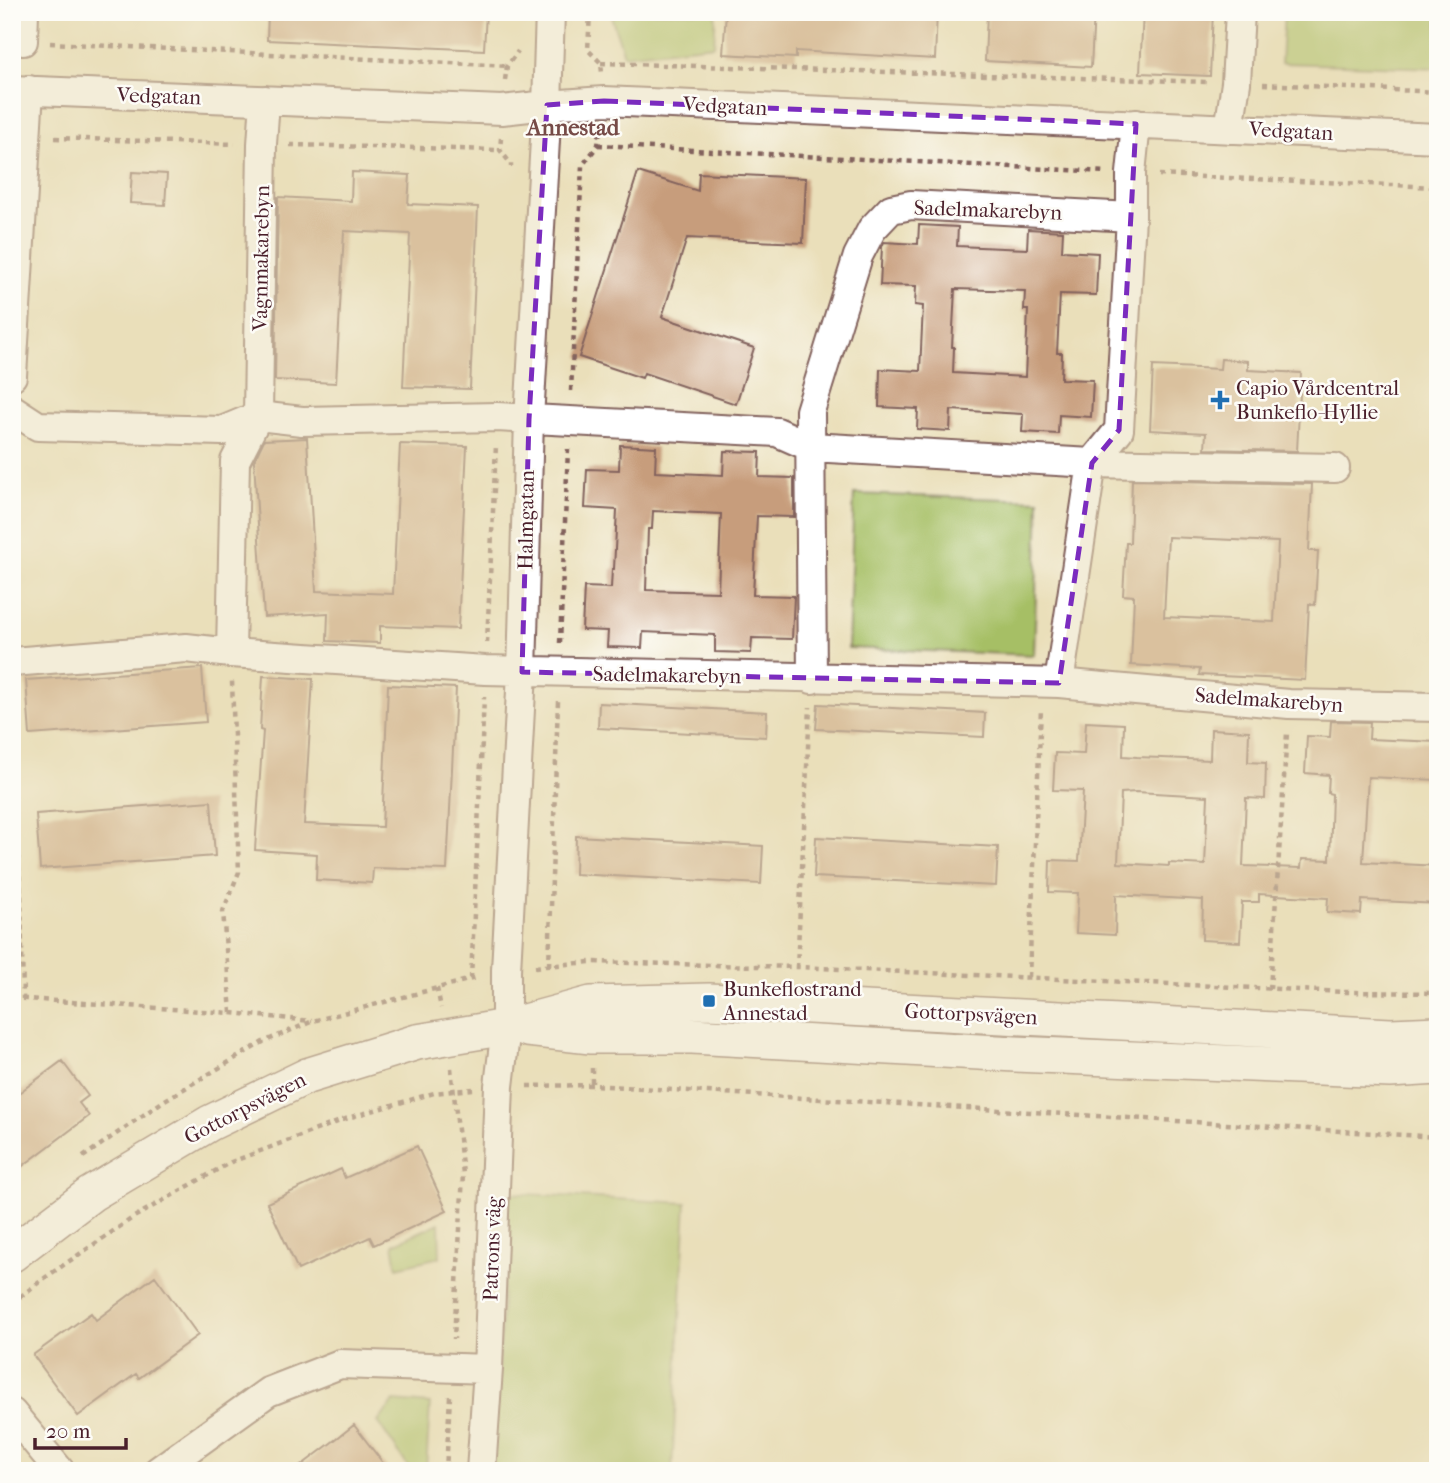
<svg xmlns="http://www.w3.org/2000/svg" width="1450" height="1483" viewBox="0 0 1450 1483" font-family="'IM FELL French Canon',serif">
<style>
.green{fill:#a6bf65;stroke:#786f48;stroke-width:2}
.building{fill:#c79d7c;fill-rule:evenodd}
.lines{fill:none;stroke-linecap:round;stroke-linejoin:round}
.minor-casing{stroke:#82625d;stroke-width:32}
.tertiary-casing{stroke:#82625d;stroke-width:38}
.path{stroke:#82625d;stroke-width:4.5;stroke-dasharray:5 5;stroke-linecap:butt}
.minor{stroke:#fff;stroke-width:28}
.tertiary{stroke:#fff;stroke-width:35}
.marked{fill:none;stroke:#7b2cbf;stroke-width:5;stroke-dasharray:14 9;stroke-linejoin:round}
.poi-dot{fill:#1f6fb2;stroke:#fdfcf7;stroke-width:2.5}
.labels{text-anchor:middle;stroke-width:5;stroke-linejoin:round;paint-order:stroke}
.street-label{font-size:21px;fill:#4a1f2b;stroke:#fdfcf7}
.poi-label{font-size:21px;fill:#4a1f2b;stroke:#fdfcf7;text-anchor:start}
.neighbourhood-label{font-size:23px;font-weight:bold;fill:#764b47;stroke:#fdfcf7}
</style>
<rect width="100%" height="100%" fill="#fdfcf7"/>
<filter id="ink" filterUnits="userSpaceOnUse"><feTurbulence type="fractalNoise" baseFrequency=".0143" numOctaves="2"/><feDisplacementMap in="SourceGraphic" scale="14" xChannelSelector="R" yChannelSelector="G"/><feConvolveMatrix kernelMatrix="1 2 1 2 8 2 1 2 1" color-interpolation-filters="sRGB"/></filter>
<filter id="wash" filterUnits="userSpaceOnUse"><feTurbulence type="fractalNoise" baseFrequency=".00686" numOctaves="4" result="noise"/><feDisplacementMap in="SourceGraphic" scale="28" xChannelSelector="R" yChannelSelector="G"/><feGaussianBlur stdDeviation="1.57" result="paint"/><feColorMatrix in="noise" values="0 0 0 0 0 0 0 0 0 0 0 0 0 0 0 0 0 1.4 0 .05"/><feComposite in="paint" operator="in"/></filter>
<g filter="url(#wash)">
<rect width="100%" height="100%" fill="#eadfba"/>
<path class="green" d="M612,12H716L714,45L624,55L612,19Z
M1284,12H1438V68L1281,63Z
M854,494L1039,500L1034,655L848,648Z
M508,1193L686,1203L672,1471H493Z
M439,1223L440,1257L397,1267L393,1244Z
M394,1401L430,1404L426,1471H411L378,1422Z"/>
<g id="blocks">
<path class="building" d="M268,12H486L484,50L267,40Z
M726,12H937L935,59L796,51V58L723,54Z
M987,12H1094L1091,67L985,61Z
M1143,12H1213L1210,76L1140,73Z
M132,172L167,174L165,205L130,203Z
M352,172L410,175L408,204L478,207L470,389L403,387L410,234L344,231L336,383L275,380L278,197L351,201Z
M638,172L698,191L699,173L806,178L803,243L687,238L662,317L754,348L736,404L644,373L642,378L579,357Z
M919,225L958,227L957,246L1027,249L1028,229L1063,231L1062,251L1098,253L1096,295L1060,294L1057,353H1062L1061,379L1093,380L1091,417L1059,415L1058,434L1022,432L1023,414L951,410L950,431L917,429L918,409L879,407L880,369L920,371L923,306L915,305L916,286L880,285L882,247L884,242L918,244ZM955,289L1025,291L1024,310H1028L1025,377L953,373L954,347H952Z
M1221,359L1248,361V370L1301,373L1297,451L1205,449L1206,433L1150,430L1153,366L1220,369Z
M307,438L316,591L393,594L400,444L467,446L458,629L380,626V643L327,641L328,613L264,617L254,461L264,440Z
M620,445L656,447L655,472L723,475L724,451L760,452L759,477L794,478V517L757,516L753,595L794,596L792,639L752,638L751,653L715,652V635L643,632L642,648L607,647L608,631L582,630L584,587L611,588L612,569H614L617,510L585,508L587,469L619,470ZM653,511L721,514L718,592L646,590L648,529H652Z
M1132,480L1312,484L1309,551H1318L1315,605L1309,604L1305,680L1199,675L1200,669L1131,665L1134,596L1123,595L1126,543H1130ZM1168,537L1278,542L1274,622L1164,617Z
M202,668L206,722L30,735L26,680Z
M263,676L313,679L304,824L382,827L388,685L456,688L447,870L373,868L372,883L316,880L317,854L255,850L263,731L260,730Z
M599,703L767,712L766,737L598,728Z
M818,704L985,713L984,737L816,729Z
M1331,721L1370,722L1369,739L1438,742V780L1368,777L1363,862L1438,866V904L1362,900L1361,914L1327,912L1328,898L1259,894V902H1242L1240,942L1202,940L1203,900L1116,895L1115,935L1076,933L1078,893L1049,892L1050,860L1079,861L1083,791L1053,790L1055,753L1084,754L1086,722L1124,724L1123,756L1137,757L1210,760L1211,729L1249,731L1248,762L1266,763L1265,799L1246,798L1243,866L1301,868L1302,859L1330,860L1332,794L1328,793L1329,775L1305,773L1307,736L1330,737ZM1136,792L1208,796L1205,865L1169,863V866L1118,863L1121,793Z
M211,801L215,856L40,869L36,814Z
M576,836L763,846L761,884L575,874Z
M816,837L998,847L996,886L814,877Z
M62,1061L88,1096L79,1103L89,1116L12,1174V1098Z
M417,1146L447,1211L374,1245L370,1237L298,1270L267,1203L341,1169L345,1178Z
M155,1276L198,1335L139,1378L136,1374L78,1416L33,1355L91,1313L96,1320Z
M354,1425L389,1471H294L331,1443Z"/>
</g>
</g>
<g filter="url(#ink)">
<use href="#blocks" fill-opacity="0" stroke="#82625d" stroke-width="2"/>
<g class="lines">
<g class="minor-casing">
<path id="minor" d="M23,41L24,12
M12,90L502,110L547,105L604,101L1438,138
M1229,129L1236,83L1240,12
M12,376L29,90
M12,409L38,426L222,431L258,416L302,421L497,417L777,432L811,447L1092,463L1335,468
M231,653L235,461L258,416L262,144L265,100
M12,662L186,648L231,653L485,670L1059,683L1289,704L1438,707
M812,679L810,411L858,256L872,229L891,209L911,205L1131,217
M1059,683L1092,463L1119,430L1131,217V173L1136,124
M12,1413L60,1471
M158,1471L268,1392L340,1364L488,1369
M481,1471L488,1369L499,1086L506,1027V970L522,672L529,419L547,105L550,12"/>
</g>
<g class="tertiary-casing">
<path id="tertiary" d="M527,1029L591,1036H692L1015,1054L1390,1070L1438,1067
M12,1254L91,1194L210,1123L307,1076L417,1042L506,1027L591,1004L709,1001L1391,1036L1438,1034"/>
</g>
<path class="path" d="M590,12L588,50L601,63L602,73
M50,43L507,66
M601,63L1209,82
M505,80L507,66L518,51
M1263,84L1438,92
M55,138L235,144
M501,138L500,150L511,164V167
M290,145L500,150
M598,145L1105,172
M1159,175L1438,187
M571,391L582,166L598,145L600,130
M487,643L496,445
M560,643L568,449
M12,776L21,896L23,999
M549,966L558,701
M535,967L590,962L797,967L1344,992L1438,993
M797,968L810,707
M1029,977L1041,709
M471,979L484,697
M437,988L441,1008
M1270,989L1287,733
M12,998L231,1013L312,1021
M231,1013L223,911L239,872L232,681
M451,1068L463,1174L454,1339
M592,1068V1085
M527,1086L592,1085L1438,1137
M83,1157L165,1100L263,1042L313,1021L479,977
M12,1303L46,1277L134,1217L231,1162L351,1117L434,1093L473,1089
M446,1471L450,1396"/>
<use href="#minor" class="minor"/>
<use href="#tertiary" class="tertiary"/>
</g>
</g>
<path d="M0 0H1450V1483H0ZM604,101L1136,124L1119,430L1092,463L1059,683L522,672L529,419L547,105Z" fill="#eadfba" fill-opacity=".55" fill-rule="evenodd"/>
<path class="marked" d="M604,101L1136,124L1119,430L1092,463L1059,683L522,672L529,419L547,105Z"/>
<g class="poi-dot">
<path d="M1216.5 389.5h7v7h7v7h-7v7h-7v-7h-7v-7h7z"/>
<rect x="702" y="994" width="14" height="14" rx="3.5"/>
</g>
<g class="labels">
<g class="street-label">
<text transform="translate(159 96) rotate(2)" y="7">Vedgatan</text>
<text transform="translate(725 106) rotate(3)" y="7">Vedgatan</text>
<text transform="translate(1291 131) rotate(3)" y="7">Vedgatan</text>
<text transform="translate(988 210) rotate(2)" y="7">Sadelmakarebyn</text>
<text transform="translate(261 258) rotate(-89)" y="7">Vagnmakarebyn</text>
<text transform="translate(526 520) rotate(-89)" y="7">Halmgatan</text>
<text transform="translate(667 675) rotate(1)" y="7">Sadelmakarebyn</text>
<text transform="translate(1269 700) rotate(4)" y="7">Sadelmakarebyn</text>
<text transform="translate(971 1014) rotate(3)" y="7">Gottorpsvägen</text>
<text transform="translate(245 1108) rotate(-27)" y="7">Gottorpsvägen</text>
<text transform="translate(492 1249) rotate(-88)" y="7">Patrons väg</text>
</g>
<g class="poi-label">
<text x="1236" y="395">Capio Vårdcentral<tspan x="1236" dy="24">Bunkeflo-Hyllie</tspan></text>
<text x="723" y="996">Bunkeflostrand<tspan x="723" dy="24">Annestad</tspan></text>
</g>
<g class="neighbourhood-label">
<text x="573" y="135">Annestad</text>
</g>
</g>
<rect width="1450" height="1483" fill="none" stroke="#fdfcf7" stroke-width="42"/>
<path d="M35 1438v10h91v-10" fill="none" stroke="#4a1f2b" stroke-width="3.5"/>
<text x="46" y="1438" font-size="21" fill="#4a1f2b" stroke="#fdfcf7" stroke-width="5" paint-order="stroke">20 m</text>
</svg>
